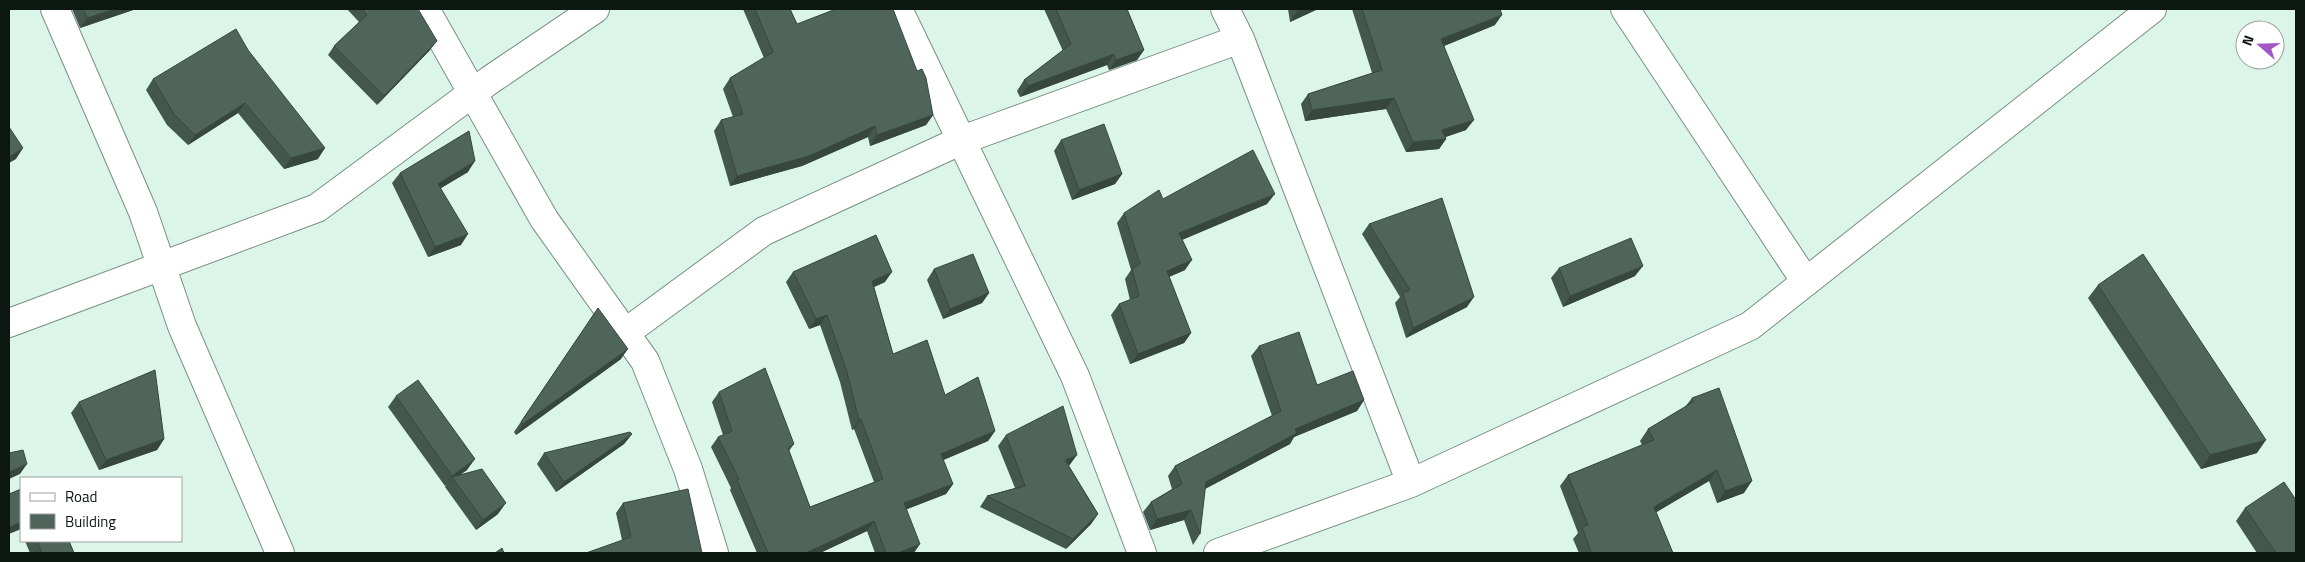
<svg xmlns="http://www.w3.org/2000/svg" width="2305" height="562" viewBox="0 0 2305 562" font-family="'Titillium Web',sans-serif">
<style>
.lines{fill:none;stroke-linecap:round;stroke-linejoin:round}
.minor-casing{stroke:#789085;stroke-width:30}
.minor{stroke:#fff;stroke-width:28}
.wall{fill:#44574e}
.shaded-wall{fill:#374740}
.building{fill:#4f655b;stroke:#374740}
</style>
<rect width="100%" height="100%" fill="#dbf5e8"/>
<g class="lines">
<g class="minor-casing">
<path id="minor" d="M55,9L143,212L182,326L280,553
M425,9L544,219L645,361L688,469L714,553
M898,9L1075,376L1142,553
M1225,9L1240,39L1411,483
M1625,9L1806,282
M9,323L317,208L490,80L595,9
M625,333L764,231L962,140L1240,39
M1218,553L1411,483L1750,326L2152,9"/>
</g>
<use href="#minor" class="minor"/>
</g>
<path class="wall" d="M72,9H136L80,28Z
M347,9H418L430,50L377,105L328,55L334,46L359,22Z
M743,9H790L797,24L933,115L926,125L870,146L868,137L802,166L730,186L714,131L721,120L733,117L723,89L730,78L764,58Z
M1044,9H1127L1144,50L1137,60L1109,70L1107,65L1020,97L1017,91L1024,80L1063,51Z
M1288,9H1318L1290,22Z
M1352,9H1395L1495,25L1444,46L1466,130L1445,137L1446,139L1439,149L1406,152L1386,109L1305,121L1301,104L1308,94L1372,73Z
M248,50L318,159L284,169L238,113L188,145L167,125L146,90L153,79Z
M1061,140L1122,174L1115,184L1072,200L1054,151Z
M468,172L441,188L461,245L428,257L392,183L400,173Z
M1163,199L1267,204L1182,240L1185,270L1169,277L1191,333L1184,343L1130,364L1111,315L1119,304L1130,300L1125,279L1131,270L1117,223L1124,213Z
M1369,224L1467,307L1406,338L1395,303L1400,297L1362,234Z
M1559,268L1635,276L1563,307L1551,278Z
M934,269L989,293L982,303L943,319L927,280Z
M793,272L885,282L874,287L893,354L945,395L995,431L988,441L943,460L953,484L946,494L907,509L914,553H875L867,531L820,553H757L730,490L731,488L711,447L718,437L723,435L712,402L719,392L794,444L789,451L810,507L874,482L854,429L852,430L840,382L820,325L809,329L786,282Z
M2098,285L2257,453L2201,469L2088,298Z
M598,308L621,359L516,435L514,432Z
M1259,346L1317,385L1364,400L1357,411L1294,437L1290,444L1205,489L1200,534L1193,545L1184,520L1150,530L1143,512L1151,502L1172,489L1168,476L1175,466L1272,416L1251,356Z
M396,396L467,470L461,474L498,514L476,530L445,487L446,485L445,486L388,407Z
M1692,398L1744,493L1717,503L1709,481L1656,512L1673,553H1579L1573,539L1578,533L1560,486L1568,475L1642,445L1640,441L1648,429L1685,407Z
M79,402L164,439L157,450L99,470L71,413Z
M632,434L624,444L556,492L537,464L544,453Z
M1006,435L1069,466L1098,514L1091,524L1066,549L980,507L987,496L1015,488L998,446Z
M623,503L702,553L622,540L616,513Z
M2245,508L2296,553H2257L2236,521Z
M25,541H69L74,553H30Z"/>
<path class="shaded-wall" d="M115,9H136L80,28L87,18Z
M1302,9H1318L1290,22L1297,11Z
M1502,15L1495,25L1434,50L1441,39Z
M437,41L430,50L377,105L384,96Z
M1144,50L1137,60L1109,70L1116,60Z
M1114,54L1107,65L1020,97L1028,86Z
M1394,98L1386,109L1305,121L1312,110Z
M245,103L238,113L188,145L195,135Z
M933,115L926,125L870,146L877,135Z
M1474,120L1466,130L1437,140L1446,139L1439,149L1406,152L1413,142L1442,130Z
M875,126L868,137L802,166L730,186L737,176Z
M23,148L16,159L9,163V157Z
M325,148L318,159L284,169L291,158Z
M475,161L468,172L431,194L438,184Z
M1122,174L1115,184L1072,200L1079,190Z
M1275,194L1267,204L1172,244L1179,233Z
M468,234L461,245L428,257L435,247Z
M1192,260L1185,270L1159,281L1167,271Z
M1643,266L1635,276L1563,307L1570,296Z
M892,272L885,282L865,291L872,281Z
M989,293L982,303L943,319L950,309Z
M1474,297L1467,307L1406,338L1413,328Z
M827,315L820,325L809,329L816,319Z
M1191,333L1184,343L1130,364L1138,354Z
M628,349L621,359L516,435L523,424Z
M1364,400L1357,411L1294,437L1290,444L1199,492L1206,482L1295,429Z
M861,419L854,429L852,430L859,420Z
M995,431L988,441L934,464L941,454Z
M632,434L624,444L556,492L564,482Z
M164,439L157,450L99,470L106,460Z
M2266,440L2257,453L2201,469L2210,455Z
M1077,455L1069,466L1065,460Z
M475,459L467,470L454,479L452,477L445,486L452,476Z
M27,464L20,474L9,479V472Z
M1717,470L1709,481L1645,519L1654,507Z
M1752,481L1744,493L1717,503L1725,491Z
M953,484L946,494L897,513L904,503Z
M506,503L498,514L476,530L483,520Z
M1191,510L1184,520L1150,530L1157,519Z
M1098,514L1091,524L1066,549L1073,539Z
M874,521L867,531L820,553H806Z
M21,522V529L9,534V528L10,527Z
M920,544L914,553H898Z"/>
<path class="building" d="M83,9H115L87,18Z
M362,9H418L437,41L384,96L334,46L367,15Z
M755,9H790L797,24L836,9H893L917,71L922,69L926,78L933,115L877,135L875,126L809,156L737,176L721,120L743,114L730,78L773,52Z
M1056,9H1127L1144,50L1116,60L1114,54L1028,86L1024,80L1071,44Z
M1362,9H1500L1502,15L1441,39L1474,120L1442,130L1446,139L1413,142L1394,98L1312,110L1308,94L1382,70Z
M236,29L248,50L325,148L291,158L245,103L195,135L174,114L153,79Z
M1104,124L1122,174L1079,190L1061,140Z
M9,127L23,148L9,157Z
M469,131L475,161L438,184L468,234L435,247L400,173Z
M1253,150L1275,194L1179,233L1192,260L1167,271L1191,333L1138,354L1119,304L1139,296L1132,269L1140,264L1124,213L1159,190L1163,199Z
M1442,198L1474,297L1413,328L1403,293L1410,290L1369,224Z
M876,235L892,272L872,281L893,354L927,340L945,395L978,377L995,431L941,454L953,484L904,503L920,544L898,553H886L874,521L806,553H768L737,480L739,479L718,437L732,431L719,392L765,368L794,444L788,448L810,507L883,479L861,419L859,420L847,372L827,315L816,319L793,272Z
M1631,238L1643,266L1570,296L1559,268Z
M973,254L989,293L950,309L934,269Z
M2143,254L2266,440L2210,455L2098,285Z
M598,308L628,349L523,424L521,422Z
M1299,332L1317,385L1353,371L1364,400L1295,429L1297,433L1206,482L1200,534L1191,510L1157,519L1151,502L1182,484L1175,466L1281,411L1259,346Z
M155,370L164,439L106,460L79,402Z
M418,380L475,459L452,476L396,396Z
M1719,388L1752,481L1725,491L1717,470L1654,507L1673,553H1589L1591,552L1582,527L1588,525L1568,475L1654,440L1648,429L1693,402L1692,398Z
M1063,406L1077,455L1065,460L1098,514L1073,539L987,496L1025,486L1006,435Z
M630,432L632,434L564,482L544,453Z
M23,450L27,464L9,472V453Z
M482,469L506,503L483,520L452,477Z
M2284,482L2296,500V553H2276L2245,508Z
M21,489V522L10,527L9,524V494Z
M688,489L702,553H586L631,537L623,503Z
M37,541H69L74,553H42Z
M502,548L504,553H495Z"/>
<rect width="2305" height="562" fill="none" stroke="#0d1712" stroke-width="20"/>
<rect x="20" y="477" width="162" height="65" fill="#ffffff" stroke="#9ea2a0"/>
<rect x="30" y="493" width="25" height="8" fill="#ffffff" stroke="#9ea2a0"/>
<text x="65" y="502" font-size="15" fill="#0d1712">Road</text>
<rect x="30" y="514" width="25" height="15" fill="#4f655b" stroke="#9ea2a0"/>
<text x="65" y="527" font-size="15" fill="#0d1712">Building</text>
<g transform="translate(2260 45) rotate(290)"><circle r="24" fill="#ffffff" stroke="#9ea2a0"/>
<path d="M0-4L9 19L0 12L-9 19Z" fill="#a356c8"/>
<text y="-8" font-size="14" font-weight="bold" text-anchor="middle" fill="#0d1712">N</text>
</g>
</svg>
